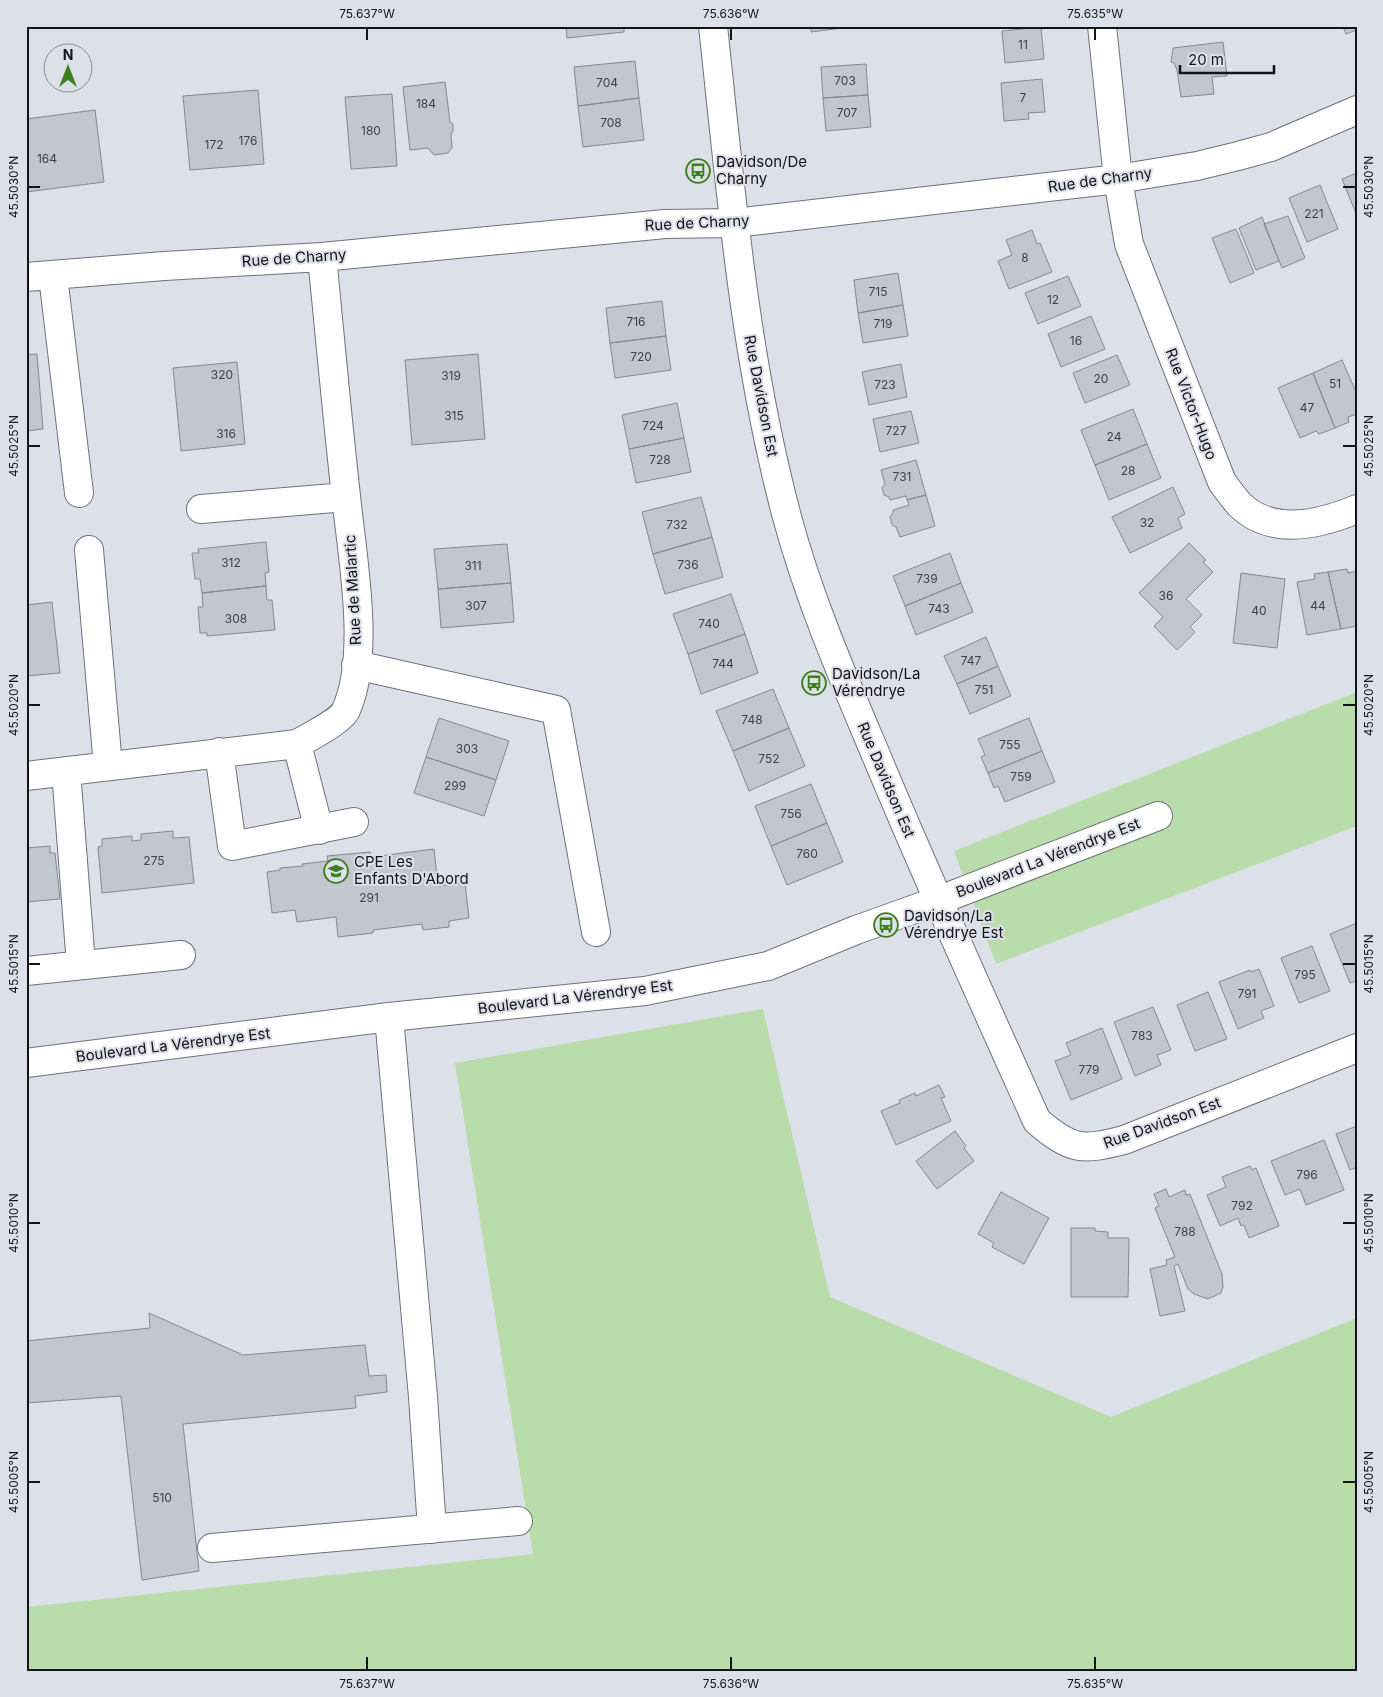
<svg xmlns="http://www.w3.org/2000/svg" width="1383" height="1697" viewBox="0 0 1383 1697" font-family="Inter,sans-serif">
<style>
.green{fill:#b8ddaa}
.building{fill:#c2c7cf;stroke:#848990}
.lines{fill:none;stroke-linecap:round;stroke-linejoin:round}
.minor-casing{stroke:#6e7279;stroke-width:30}
.minor{stroke:#fff;stroke-width:28}
.ticks{fill:none;stroke:#131417;stroke-width:2}
.labels{text-anchor:middle;stroke-width:4;stroke-linejoin:round;paint-order:stroke}
.number-label{font-size:12px;fill:#3f4145}
.poi-label{font-size:15px;fill:#131417;stroke:#dce1e9;text-anchor:start}
.street-label{font-size:15px;fill:#131417;stroke:#dce1e9}
.neatline{fill:none;stroke:#131417;stroke-width:2}
.ticks-label{font-size:12px;text-anchor:middle;fill:#131417}
</style>
<rect width="100%" height="100%" fill="#dce1e9"/>
<path class="green" d="M1357,692V826L996,964L954,851Z
M763,1009L830,1297L1111,1417L1357,1318V1671H26V1607L533,1554L455,1063Z"/>
<path class="building" d="M566,26H624V32L567,38Z
M811,26H858L811,32Z
M1343,26H1357V30L1346,34Z
M1041,27L1044,59L1005,63L1002,31Z
M1223,42L1227,76L1212,77L1214,94L1181,97L1177,70L1174,63L1171,62L1173,48Z
M635,61L639,98L578,106L574,67Z
M866,64L868,95L823,98L821,67Z
M1042,79L1045,112L1028,113L1029,119L1004,121L1001,83Z
M445,82L450,122L453,124V131L451,134L452,148L448,153L434,155L428,148L410,150L403,87Z
M258,90L264,164L190,170L183,96Z
M392,94L397,166L351,169L345,97Z
M868,95L871,127L826,131L823,98Z
M639,98L644,140L583,147L578,106Z
M95,110L104,182L26,192V119Z
M1357,173V216L1342,179Z
M1320,185L1338,229L1307,242L1289,198Z
M1288,216L1305,258L1282,268L1264,224Z
M1262,217L1279,261L1256,270L1239,228Z
M1236,229L1254,273L1230,283L1212,238Z
M1032,230L1037,244L1040,243L1052,272L1009,289L998,261L1012,255L1006,240Z
M898,273L903,305L858,313L854,280Z
M1068,276L1081,306L1038,324L1025,293Z
M662,301L666,336L610,343L606,308Z
M903,305L908,336L863,343L858,313Z
M1091,316L1105,349L1061,367L1048,334Z
M666,336L671,370L615,378L610,343Z
M37,354L43,429L26,431V355Z
M478,354L485,439L412,445L405,360Z
M1117,355L1130,385L1085,403L1073,373Z
M1342,360L1357,394V414L1348,417L1349,422L1335,428L1313,373Z
M237,362L245,444L181,451L173,368Z
M901,364L907,397L869,405L862,372Z
M1313,373L1335,428L1319,434L1316,431L1300,438L1278,388Z
M677,403L684,438L629,449L622,415Z
M1133,409L1147,444L1095,465L1081,430Z
M911,411L919,443L880,452L873,419Z
M684,438L691,472L636,483L629,449Z
M1147,444L1161,478L1109,500L1095,465Z
M916,460L926,495L907,500L906,496L890,500L889,497L884,495L882,488L885,484L881,470Z
M1173,487L1185,514L1178,518L1182,528L1130,553L1112,517Z
M926,495L935,526L900,537L896,527L892,525L890,517L893,513V510L909,505L907,500Z
M701,497L712,537L653,554L642,512Z
M712,537L723,577L665,594L653,554Z
M266,542L269,572L265,573L266,586L202,593L200,579H195L192,553H199L198,549Z
M1189,543L1206,560L1203,562L1213,572L1186,599L1202,615L1190,627L1195,632L1177,650L1154,626L1163,617L1139,593Z
M507,544L511,583L438,589L434,549Z
M950,553L961,583L905,606L893,576Z
M1347,569L1348,573L1357,571V626L1341,629L1328,572Z
M1328,572L1341,629L1307,635L1297,582L1315,579L1314,574Z
M1241,573L1285,579L1277,648L1233,643Z
M511,583L514,622L441,628L438,589Z
M961,583L973,612L916,635L905,606Z
M266,586L267,600H272L275,630L207,636V633H200L198,607H203L202,593Z
M731,594L745,634L688,654L673,614Z
M52,602L60,673L26,676V605Z
M745,634L758,673L701,694L688,654Z
M986,637L998,666L957,684L944,656Z
M998,666L1011,696L970,714L957,684Z
M773,689L789,728L733,751L716,711Z
M439,718L509,741L496,780L426,757Z
M1029,718L1042,751L988,773L981,757L985,755L978,739Z
M789,728L805,766L749,791L733,751Z
M1042,751L1055,782L1005,802L998,786L994,788L988,773Z
M426,757L496,780L484,816L414,793Z
M811,784L827,823L771,846L755,806Z
M827,823L843,862L787,885L771,846Z
M173,831V838L189,837L194,883L102,893L98,847L102,846V839L132,836V841L141,840V834Z
M50,846V853H55L60,899L26,902V848Z
M434,849L438,886L465,883L469,918L449,921V927L423,930L422,924L373,930V933L338,937L336,917L297,922L295,910L272,913L267,872L280,870V868L303,866L302,864L328,861L327,856L370,852L371,857Z
M1357,923V981L1350,983L1330,934Z
M1312,946L1330,991L1299,1003L1281,958Z
M1259,969L1274,1006L1261,1011L1264,1018L1238,1029L1219,982L1250,970L1251,972Z
M1208,992L1227,1039L1195,1051L1177,1005Z
M1153,1007L1171,1050L1157,1055L1161,1065L1135,1076L1114,1022Z
M1102,1028L1122,1079L1071,1100L1055,1061L1071,1055L1066,1043Z
M939,1085L945,1097L941,1098L951,1121L896,1145L881,1111L900,1103L899,1100L915,1093L916,1096Z
M1357,1126V1167L1350,1170L1336,1134Z
M955,1131L966,1146L964,1148L974,1161L937,1189L916,1161Z
M1324,1140L1344,1190L1306,1205L1300,1189L1285,1195L1271,1161Z
M1250,1166L1252,1170L1256,1168L1279,1226L1249,1238L1244,1225L1241,1226L1238,1218L1220,1226L1207,1195L1226,1187L1222,1177Z
M1166,1189L1169,1197L1185,1190L1186,1195L1190,1194L1222,1274L1223,1287L1221,1293L1208,1299L1194,1294L1188,1289L1178,1264L1174,1266L1185,1311L1160,1316L1150,1269L1167,1265L1166,1260L1175,1257L1155,1208L1159,1206L1154,1194Z
M1001,1192L1049,1218L1024,1264L992,1247L994,1243L978,1234Z
M1071,1228H1095V1231L1108,1232V1238H1129L1128,1297H1071Z
M149,1313L243,1355L365,1345L369,1376L386,1375L387,1392L355,1396L356,1408L183,1424L199,1571L142,1580L121,1396L26,1403V1341L150,1328Z"/>
<g class="lines">
<g class="minor-casing">
<path id="minor" d="M713,26C731,192 744,356 787,517C809,599 843,677 876,755C927,878 982,999 1037,1121C1071,1150 1081,1151 1124,1140L1357,1048
M1102,26L1118,179L1129,244L1222,482C1227,489 1233,497 1239,504C1271,536 1319,525 1357,509
M53,276L79,493
M26,277L164,266L322,257L665,224L734,223L1118,179L1197,166L1238,156L1271,147L1357,110
M201,509L346,497
M89,550L108,766
M356,665L556,710L596,932
M297,744L319,830
M219,752L232,846L354,822
M66,771L81,965
M26,776L297,744C308,738 342,720 346,710C371,654 352,556 346,496C337,416 330,337 322,257
M26,971L181,955
M389,1017L423,1397L432,1529
M26,1063L389,1017L645,991L768,966L856,930L937,901L1158,816
M212,1548L518,1521"/>
</g>
<use href="#minor" class="minor"/>
</g>
<path class="ticks" d="M367,28V40M731,28V40M1095,28V40M28,187H40M1343,187H1356M28,446H40M1343,446H1356M28,705H40M1343,705H1356M28,964H40M1343,964H1356M28,1223H40M1343,1223H1356M28,1482H40M1343,1482H1356M367,1657V1670M731,1657V1670M1095,1657V1670"/>
<defs>
<g id="bus-ring" transform="scale(1.25)"><circle r="9.5" fill="#dce1e9" stroke="#3e7d1c" stroke-width="1.5"/><path d="M-5-6H5V4H4V6H2V4H-2V6H-4V4H-5ZM-3.5-4V0h7V-4ZM-3.5 1.2v1.5H-2V1.2ZM2 1.2v1.5H3.5V1.2Z" fill="#3e7d1c"/></g>
<g id="school-ring" transform="scale(1.25)"><circle r="9.5" fill="#dce1e9" stroke="#3e7d1c" stroke-width="1.5"/><path d="M0-5L7-2L0 1L-7-2ZM-4 1L0 2.5L4 1V4Q0 6-4 4Z" fill="#3e7d1c"/></g>
</defs>
<g fill-rule="evenodd">
<use href="#bus-ring" x="698" y="171"/>
<use href="#bus-ring" x="814" y="683"/>
<use href="#school-ring" x="336" y="871"/>
<use href="#bus-ring" x="886" y="925"/>
</g>
<g class="labels">
<g class="number-label">
<text x="1023" y="49">11</text>
<text x="845" y="85">703</text>
<text x="607" y="87">704</text>
<text x="1023" y="102">7</text>
<text x="426" y="108">184</text>
<text x="847" y="117">707</text>
<text x="611" y="127">708</text>
<text x="371" y="135">180</text>
<text x="248" y="145">176</text>
<text x="214" y="149">172</text>
<text x="47" y="163">164</text>
<text x="1314" y="218">221</text>
<text x="1025" y="262">8</text>
<text x="878" y="296">715</text>
<text x="1053" y="304">12</text>
<text x="636" y="326">716</text>
<text x="883" y="328">719</text>
<text x="1076" y="345">16</text>
<text x="641" y="361">720</text>
<text x="222" y="379">320</text>
<text x="451" y="380">319</text>
<text x="1101" y="383">20</text>
<text x="1335" y="388">51</text>
<text x="885" y="389">723</text>
<text x="1307" y="412">47</text>
<text x="454" y="420">315</text>
<text x="653" y="430">724</text>
<text x="896" y="435">727</text>
<text x="226" y="438">316</text>
<text x="1114" y="441">24</text>
<text x="660" y="464">728</text>
<text x="1128" y="475">28</text>
<text x="902" y="481">731</text>
<text x="1147" y="527">32</text>
<text x="677" y="529">732</text>
<text x="231" y="567">312</text>
<text x="688" y="569">736</text>
<text x="473" y="570">311</text>
<text x="927" y="583">739</text>
<text x="1166" y="600">36</text>
<text x="476" y="610">307</text>
<text x="1318" y="610">44</text>
<text x="939" y="613">743</text>
<text x="1259" y="615">40</text>
<text x="236" y="623">308</text>
<text x="709" y="628">740</text>
<text x="971" y="665">747</text>
<text x="723" y="668">744</text>
<text x="984" y="694">751</text>
<text x="752" y="724">748</text>
<text x="1010" y="749">755</text>
<text x="467" y="753">303</text>
<text x="769" y="763">752</text>
<text x="1021" y="781">759</text>
<text x="455" y="790">299</text>
<text x="791" y="818">756</text>
<text x="807" y="858">760</text>
<text x="154" y="865">275</text>
<text x="369" y="902">291</text>
<text x="1305" y="979">795</text>
<text x="1247" y="998">791</text>
<text x="1142" y="1040">783</text>
<text x="1089" y="1074">779</text>
<text x="1307" y="1179">796</text>
<text x="1242" y="1210">792</text>
<text x="1185" y="1236">788</text>
<text x="162" y="1502">510</text>
</g>
<g class="poi-label">
<text x="716" y="167">Davidson/De<tspan x="716" dy="17">Charny</tspan></text>
<text x="832" y="679">Davidson/La<tspan x="832" dy="17">Vérendrye</tspan></text>
<text x="354" y="867">CPE Les<tspan x="354" dy="17">Enfants D'Abord</tspan></text>
<text x="904" y="921">Davidson/La<tspan x="904" dy="17">Vérendrye Est</tspan></text>
</g>
<g class="street-label">
<text transform="translate(1100 180) rotate(-8)" y="5">Rue de Charny</text>
<text transform="translate(697 223) rotate(-3)" y="5">Rue de Charny</text>
<text transform="translate(294 258) rotate(-4)" y="5">Rue de Charny</text>
<text transform="translate(761 396) rotate(79)" y="5">Rue Davidson Est</text>
<text transform="translate(1191 404) rotate(69)" y="5">Rue Victor-Hugo</text>
<text transform="translate(353 590) rotate(-93)" y="5">Rue de Malartic</text>
<text transform="translate(886 780) rotate(67)" y="5">Rue Davidson Est</text>
<text transform="translate(1048 858) rotate(-21)" y="5">Boulevard La Vérendrye Est</text>
<text transform="translate(575 997) rotate(-7)" y="5">Boulevard La Vérendrye Est</text>
<text transform="translate(173 1045) rotate(-7)" y="5">Boulevard La Vérendrye Est</text>
<text transform="translate(1162 1123) rotate(-20)" y="5">Rue Davidson Est</text>
</g>
</g>
<rect width="1383" height="1697" fill="none" stroke="#dce1e9" stroke-width="55"/>
<g transform="translate(68 68)"><circle r="24" fill="#dce1e9" stroke="#8c8f95"/>
<path d="M0-4L9 19L0 12L-9 19Z" fill="#3e7d1c"/>
<text y="-8" font-size="14" font-weight="bold" text-anchor="middle" fill="#131417">N</text>
</g>
<path d="M1180 65v8h94v-8" fill="none" stroke="#131417" stroke-width="2.5"/>
<text x="1188" y="65" font-size="15" fill="#131417" stroke="#dce1e9" stroke-width="4" paint-order="stroke">20 m</text>
<rect x="28" y="28" width="1328" height="1642" class="neatline"/>
<g class="ticks-label">
<text x="367" y="18">75.637°W</text>
<text x="731" y="18">75.636°W</text>
<text x="1095" y="18">75.635°W</text>
<text transform="translate(14 187) rotate(-90)" y="4">45.5030°N</text>
<text transform="translate(1369 187) rotate(-90)" y="4">45.5030°N</text>
<text transform="translate(14 446) rotate(-90)" y="4">45.5025°N</text>
<text transform="translate(1369 446) rotate(-90)" y="4">45.5025°N</text>
<text transform="translate(14 705) rotate(-90)" y="4">45.5020°N</text>
<text transform="translate(1369 705) rotate(-90)" y="4">45.5020°N</text>
<text transform="translate(14 964) rotate(-90)" y="4">45.5015°N</text>
<text transform="translate(1369 964) rotate(-90)" y="4">45.5015°N</text>
<text transform="translate(14 1223) rotate(-90)" y="4">45.5010°N</text>
<text transform="translate(1369 1223) rotate(-90)" y="4">45.5010°N</text>
<text transform="translate(14 1482) rotate(-90)" y="4">45.5005°N</text>
<text transform="translate(1369 1482) rotate(-90)" y="4">45.5005°N</text>
<text x="367" y="1688">75.637°W</text>
<text x="731" y="1688">75.636°W</text>
<text x="1095" y="1688">75.635°W</text>
</g>
</svg>
